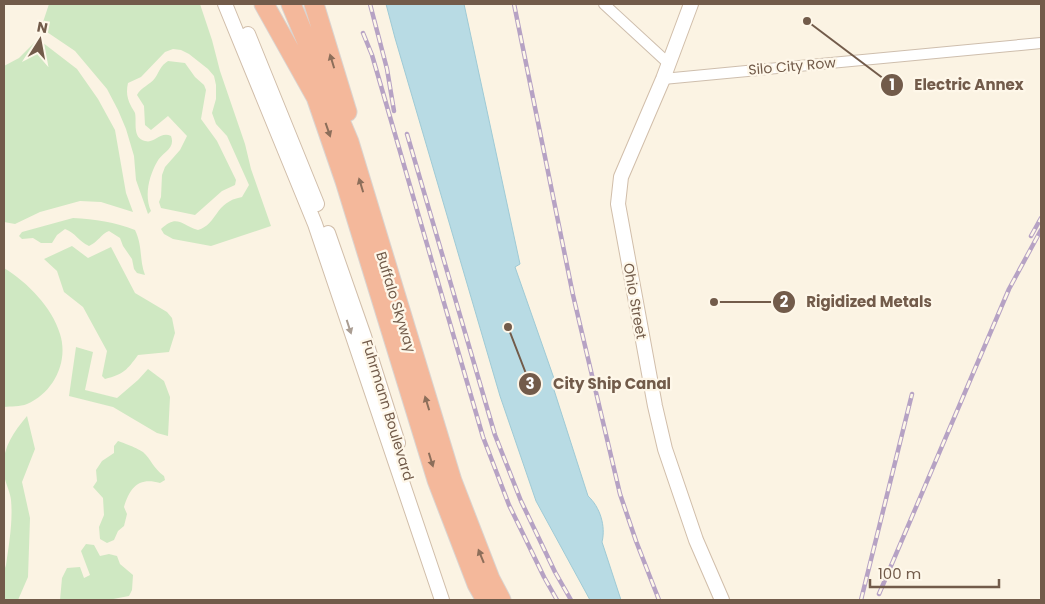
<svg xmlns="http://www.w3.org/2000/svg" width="1045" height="604" viewBox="0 0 1045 604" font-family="Poppins,sans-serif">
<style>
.green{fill:#cfe8c2}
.water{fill:#b8dbe4;stroke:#9fcad5}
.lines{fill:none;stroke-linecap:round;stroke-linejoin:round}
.street-casing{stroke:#cebead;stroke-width:12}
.secondary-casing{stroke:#d1beaa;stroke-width:16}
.highway-casing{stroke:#dad4d0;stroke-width:21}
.street{stroke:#fff;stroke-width:10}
.secondary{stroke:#fff;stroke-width:14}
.highway{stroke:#f4b89b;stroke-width:19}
.rail-casing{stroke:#b6a2c4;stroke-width:4.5}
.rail{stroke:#fef7e9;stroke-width:2.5;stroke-dasharray:8;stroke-linecap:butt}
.oneway{fill:#8c6e5a}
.oneway2{fill:#aa9d92}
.labels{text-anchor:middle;stroke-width:4.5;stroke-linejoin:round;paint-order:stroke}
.street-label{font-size:14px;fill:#725b4a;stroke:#fef7e9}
.leader{fill:none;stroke:#725b4a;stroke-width:2}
.callout-dot{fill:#725b4a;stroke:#fef7e9;stroke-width:2}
.mark-label{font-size:15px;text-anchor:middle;font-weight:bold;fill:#fff}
.callout-label{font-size:15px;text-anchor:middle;font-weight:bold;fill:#725b4a;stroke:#fef7e9;stroke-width:4.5;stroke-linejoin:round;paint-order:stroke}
</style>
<rect width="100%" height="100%" fill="#fbf3e3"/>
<path class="green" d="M49,4H200L212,40L220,71L245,144L251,169L271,226L211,246L173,239L164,234L161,229C177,214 180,224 198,230C218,224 214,202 242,197L249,185L227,136L216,124L212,113L216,99V85L214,76L208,69L189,54L181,50L173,49L165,52L141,77L128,83C126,92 127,98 131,106C132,108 134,111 135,113C137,122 132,138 145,141C155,144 160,131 171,136C176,149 162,152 157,162C149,176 144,196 151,211L148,214L136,180L134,156L126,129L118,110L107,89L75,51L41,28Z
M38,39L77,69L98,99L115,130L126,193L133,212L101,202L80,201L40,212L15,224L4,222V66L19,58Z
M168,61L185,63L195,77L204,85L206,90L201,119L217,141L236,180L235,185L222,191L195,215L161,208L159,202L161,197L162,175L165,167L180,150L187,136L168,116L151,130L145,125L144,106L137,95C141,87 150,85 155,78C160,71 160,66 168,61Z
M73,218C95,219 115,222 135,230C143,247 139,259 145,275L137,273L134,269L132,259L123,246L120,238L109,231C101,234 98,242 89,246C78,241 76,233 65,229L57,235L52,243H41L33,238L22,239L19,236L22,232Z
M72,246L88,258L111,247L135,293L167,312L172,318L175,333L169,352L138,355C127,370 124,374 105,379L102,376L107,351L83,307L64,292L57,271L44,259Z
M4,268C27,282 52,307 60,334C69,362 53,393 27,404C20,407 11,406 4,407Z
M76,347L93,352L85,390L117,398L138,380L148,369L164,381L170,397L168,436L157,433L113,407L69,396Z
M27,416L35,449L22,482L30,518L28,577L18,600H4V571L6,565C9,544 13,522 11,500C10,491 5,483 4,474C1,450 12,434 27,416Z
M118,441C122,442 139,449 143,452C151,459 153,468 164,476L165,480L160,483C138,477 130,488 124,507L127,514L124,526L118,531L114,540L107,543L100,539L99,527L104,515L103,498L93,487L97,481L96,470L102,461L114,453V446Z
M86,544L94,545L100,556L109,554L117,556L120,564L133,575L132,590L129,596L108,600H60L62,578L67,568L80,567L84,578L90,575L81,551Z"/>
<path class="water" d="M386,4H464L520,264L515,267L557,387L554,390L588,496C600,507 606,526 602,542L621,600H590L536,501L500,396L395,38Z"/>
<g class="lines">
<g class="street-casing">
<path id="street" d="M604,4L668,63
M663,79L1041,43"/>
</g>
<g class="secondary-casing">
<path id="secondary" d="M225,4L315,224L442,600
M691,4L663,79L621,177L618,204L655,406L665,449L696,540L722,600
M248,34L317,204
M328,233L364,336L398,443"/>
</g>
<g class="highway-casing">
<path id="highway" d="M264,4L316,97
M291,4L349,142L452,481L490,579L501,600
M314,4L347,112
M313,88L345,181L437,480L477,584L486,600"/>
</g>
<use href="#street" class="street"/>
<use href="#secondary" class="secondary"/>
<use href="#highway" class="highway"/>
<g class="rail-casing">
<path id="rail" d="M370,4L387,69L394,111
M514,4L573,295L620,494L636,541L659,600
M363,33L372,55L483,437L509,505L544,577L557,600
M407,134L495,435L521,501L555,572L571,600
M1031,236L1041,218
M879,594L1009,289L1041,230
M861,600L912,394"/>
</g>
<use href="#rail" class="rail"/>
</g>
<defs><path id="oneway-solid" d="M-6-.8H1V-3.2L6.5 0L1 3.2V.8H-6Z" transform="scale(1.25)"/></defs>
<g class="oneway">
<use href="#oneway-solid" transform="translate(332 61) rotate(-107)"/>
<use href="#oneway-solid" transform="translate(328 130) rotate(71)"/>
<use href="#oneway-solid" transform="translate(361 185) rotate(-107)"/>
<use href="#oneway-solid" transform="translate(427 403) rotate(-107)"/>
<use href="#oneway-solid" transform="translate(431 460) rotate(73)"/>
<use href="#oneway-solid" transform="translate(481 556) rotate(-112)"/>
</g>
<use class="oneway2" href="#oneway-solid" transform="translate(349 327) rotate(72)"/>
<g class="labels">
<g class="street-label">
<text transform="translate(792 66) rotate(-5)" y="5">Silo City Row</text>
<text transform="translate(635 301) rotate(80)" y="5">Ohio Street</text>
<text transform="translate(396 302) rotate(73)" y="5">Buffalo Skyway</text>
<text transform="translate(388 410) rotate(73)" y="5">Fuhrmann Boulevard</text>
</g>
</g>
<path class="leader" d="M807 21L892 85M714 302L784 302M508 327L530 384"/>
<g class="callout-dot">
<circle cx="807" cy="21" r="5"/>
<circle cx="714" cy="302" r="5"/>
<circle cx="508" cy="327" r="5"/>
<circle cx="892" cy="85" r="12"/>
<circle cx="784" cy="302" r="12"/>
<circle cx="530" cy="384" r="12"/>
</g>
<g class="mark-label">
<text x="892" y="90">1</text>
<text x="784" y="307">2</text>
<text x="530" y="389">3</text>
</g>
<g class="callout-label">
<text x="969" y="90">Electric Annex</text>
<text x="869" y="307">Rigidized Metals</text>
<text x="612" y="389">City Ship Canal</text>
</g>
<rect width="1045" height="604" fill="none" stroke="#725b4a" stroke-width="10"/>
<g transform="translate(40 40) rotate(11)" stroke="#fef7e9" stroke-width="4" paint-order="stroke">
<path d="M0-4L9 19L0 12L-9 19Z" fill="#725b4a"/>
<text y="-8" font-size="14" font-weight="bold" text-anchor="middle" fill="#725b4a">N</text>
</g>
<path d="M870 579v8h129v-8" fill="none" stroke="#725b4a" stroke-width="2.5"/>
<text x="878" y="579" font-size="15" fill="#725b4a" stroke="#fef7e9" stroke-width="4" paint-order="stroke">100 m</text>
</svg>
